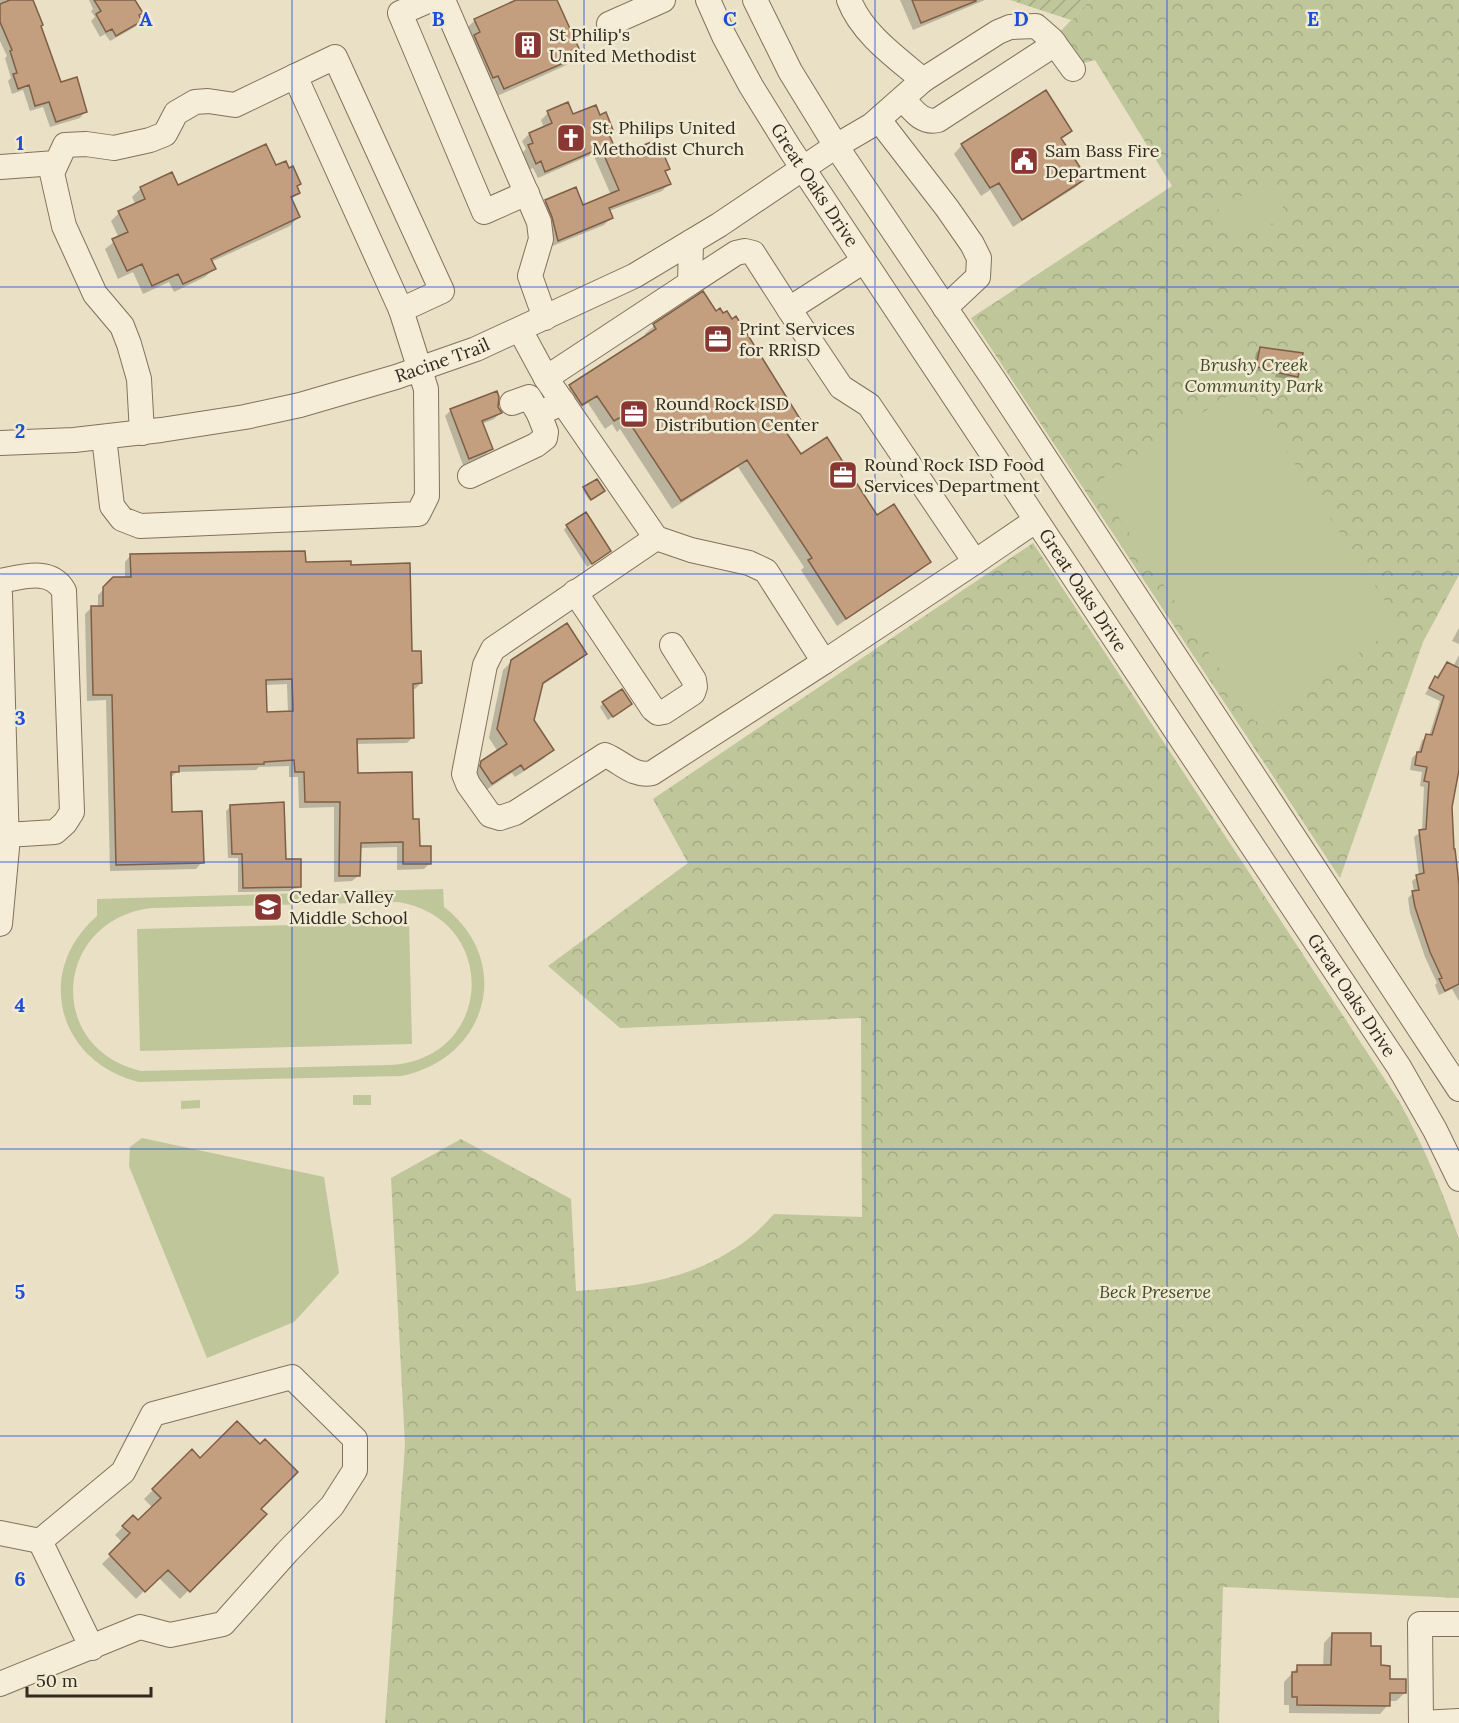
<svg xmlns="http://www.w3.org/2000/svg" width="1459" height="1723" viewBox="0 0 1459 1723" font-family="Lora,serif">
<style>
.forest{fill:url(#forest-crowns)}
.garden{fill:url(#garden-furrows)}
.pitch{fill:#bec69a;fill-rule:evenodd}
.shadow{fill:#0003;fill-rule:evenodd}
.building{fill:#c39f7f;stroke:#7e5f45;stroke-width:1.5;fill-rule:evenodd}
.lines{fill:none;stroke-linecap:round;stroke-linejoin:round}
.minor-casing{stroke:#82725d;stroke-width:26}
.minor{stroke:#f5edd7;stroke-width:24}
.grid{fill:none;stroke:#1d4ed8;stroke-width:1.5;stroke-opacity:0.55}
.labels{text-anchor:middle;stroke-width:5;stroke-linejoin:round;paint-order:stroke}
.poi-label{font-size:18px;fill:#332a1f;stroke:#f1ead3;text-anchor:start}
.street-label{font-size:18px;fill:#332a1f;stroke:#f1ead3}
.park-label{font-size:18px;font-style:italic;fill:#424e28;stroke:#f1ead3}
.grid-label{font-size:20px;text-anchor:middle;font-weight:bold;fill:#1d4ed8;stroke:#f1ead3;stroke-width:5;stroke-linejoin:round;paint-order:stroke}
</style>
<defs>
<pattern id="forest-crowns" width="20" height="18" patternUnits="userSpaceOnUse" patternTransform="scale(1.5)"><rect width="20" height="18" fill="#bec69a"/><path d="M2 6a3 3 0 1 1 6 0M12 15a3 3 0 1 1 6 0" fill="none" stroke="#a4aa84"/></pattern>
<pattern id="garden-furrows" width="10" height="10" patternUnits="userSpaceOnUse" patternTransform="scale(1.5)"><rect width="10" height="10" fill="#bec69a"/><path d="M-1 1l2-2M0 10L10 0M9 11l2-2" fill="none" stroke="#a4aa84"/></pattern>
</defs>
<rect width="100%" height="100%" fill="#e9e0c5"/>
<path class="forest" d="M1090,0H1459V575L1423,642L1340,878L971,318L1172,186L1095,60L1077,65L1059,33Z
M1033,543L1399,1101C1424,1147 1442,1189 1459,1239V1598L1223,1587L1219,1723H385L405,1445L391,1178L461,1139L571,1199L576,1291C639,1287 695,1279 747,1240C757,1232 766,1223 774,1214L862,1217L861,1018L620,1028L548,966L688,863L653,799Z"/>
<path class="garden" d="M1010,0H1090L1071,20Z"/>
<path class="pitch" d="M1273,183L1287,217L1231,241L1217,206Z
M1243,386L1401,625L1255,722L1096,483Z
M443,889L444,907C515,962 487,1059 401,1076L139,1082C58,1062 33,972 97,916V899ZM398,902C501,919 494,1060 390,1065L141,1071C44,1048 54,920 151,908Z
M409,922L412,1044L140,1051L137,929Z
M353,1095H371V1105H353Z
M200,1100V1108L181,1109V1101Z
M142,1138L324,1177L339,1273L294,1322L207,1358L129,1166L130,1147Z"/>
<path class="shadow" d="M0,0H31L60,83L85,112L80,118L50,127L43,107L30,111L23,90L12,94L8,81L11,78L5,58L7,56L0,41Z
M89,0H133L141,21L135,27L110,41L105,34L100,37L91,21L95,17L91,11L93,9Z
M520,0H556L580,55L571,63L495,97L466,29L475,20Z
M900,0H985L913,30Z
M548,113L572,116L600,117L612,130L607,134L617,157L669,168L665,172L669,184L662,191L609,211L612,217L604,225L550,247L538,208L546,201L583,206L611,195L593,154L538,178L533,168L528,170L521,154L526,149L522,141L529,134L544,128L541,120Z
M1070,131L1060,140L1085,178L1076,187L1013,227L990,190L981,196L954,154L962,145Z
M276,167L296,187L299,192L291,200L298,217L290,226L211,262L214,269L205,277L174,292L169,282L143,294L133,272L118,279L105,249L119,238L111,221L119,213L136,205L132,197L141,188L177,187Z
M715,313L800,422L786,434L800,456L929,562L920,570L837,626L801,570L804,567L738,467L672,509L620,429L617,432L612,424L605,429L588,403L573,413L561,395L570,387L647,336L645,334L654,326Z
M1260,349L1296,376L1293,380L1275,377L1276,374L1253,370L1256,353Z
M497,408L500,413L494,419L482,424L491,449L485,455L463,465L445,416L451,410Z
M584,489L601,492L589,500L583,490Z
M567,526L609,551L587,567L564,530Z
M131,555L304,564L411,652L421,683L415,689H412L413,737L407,743L355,744L356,775L412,820L418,847L430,863L424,869L397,870V847L359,848V875L352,881L334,882V807L299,808L298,777H289V766L259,767L256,770L177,772L170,778L171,813L202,862L196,869L110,871L106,700L87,701L85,614L91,608H98V595L114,579L125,578V562ZM287,684L288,713L266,714L265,685Z
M1459,628V644L1452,641Z
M585,654L577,662L541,686L533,721L552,750L543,759L515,777L512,773L483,792L473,771L482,762L498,752L489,738L503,670L512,661Z
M1459,655V758L1451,807L1452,850L1459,887V1001L1452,989L1439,995L1435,985L1437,983L1425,957L1410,913L1408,898L1414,892L1412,881L1419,876L1414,837L1422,831L1424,787L1420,786L1422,772L1410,770L1412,758L1418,752L1422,740L1429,736L1440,701L1425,694L1442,669L1447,664L1453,667Z
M603,703L630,704L608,720L600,707Z
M231,806L285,860L300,886L295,891L238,892V858H228L226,811Z
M192,1451L265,1514L180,1599L158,1577L136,1599L102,1564L123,1543L115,1535L133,1517L138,1523L153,1508L144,1499Z
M1332,1634L1369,1648L1389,1681L1405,1693L1396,1701H1388V1705L1380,1714L1289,1713V1705H1284V1682L1298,1667H1323L1324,1643Z"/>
<path class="building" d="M10,0H33L43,25L41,26L61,82L77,77L87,112L56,122L49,102L35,106L29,85L18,89L13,74L17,73L10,51L12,50L0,22V4Z
M94,0H135L143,13L139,15L142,21L116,36L112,29L106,32L96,14L101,11Z
M516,0H557L582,55L504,89L498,76L493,78L474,35L480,32L474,19Z
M912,0H976V1L921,23Z
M1046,90L1072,131L1061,138L1087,178L1022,220L999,183L990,188L961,144Z
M568,102L573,114L596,105L600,115L606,112L613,130L608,132L618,155L654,141L658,150L661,148L670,169L665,171L671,184L609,208L613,218L558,241L552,217L545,200L576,187L583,205L619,190L601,148L545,172L541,161L536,164L528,145L533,143L529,133L552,123L547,111Z
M266,144L276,165L286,161L289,168L293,166L301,184L297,186L300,193L291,197L300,217L211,259L216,269L183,284L178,274L152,286L142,264L127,271L112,239L128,232L118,211L145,199L140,187L172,172L178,185Z
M703,291L716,311L720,308L723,313L727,311L732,319L736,316L802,422L786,432L801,454L827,437L877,515L894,504L931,562L846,619L808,560L812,558L747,460L681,501L629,422L626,424L621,417L614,421L597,396L582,405L569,385L656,329L653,324Z
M1260,347L1303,353L1298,377L1279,373V371L1256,367Z
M497,391L499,397L498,407L502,413L482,421L493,449L469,459L450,409Z
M597,479L605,491L591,500L583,487Z
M586,512L611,551L592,564L566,525Z
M305,551L306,562L351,561V565L410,563L412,651H421L422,683L413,684L414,738L357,739L358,773L412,772L413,819H419L420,846H431V864H403V842L361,843L360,876H339L340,802H305L304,772H295L294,760L264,762V764L179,766V772H171L172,812L202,811L204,863L116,865L112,695H93L91,606H103V587L113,577H131L130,554ZM292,679L293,711L267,712L266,680Z
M567,623L587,654L543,683L534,720L554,750L524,770L521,765L492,784L480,766L481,761L507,744L497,729L511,660Z
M1447,662L1459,668V770L1452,807L1454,849H1455L1459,885V984L1445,991L1439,979L1442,978L1430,952L1415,907L1412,891L1419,890L1416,875L1424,873L1419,830L1426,829L1429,782L1424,781L1427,767L1415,765L1417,752H1421L1426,734L1432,735L1444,696L1429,688L1435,676L1438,678Z
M622,689L632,704L613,717L602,702Z
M284,802L286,859H301V887L243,888L242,854H232L230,805Z
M237,1421L260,1444L265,1439L298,1472L261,1509L267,1514L190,1592L168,1570L145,1592L109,1554L130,1533L122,1526L133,1515L138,1520L161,1498L152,1489L192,1449L200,1458Z
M1332,1633H1371V1646H1381V1665L1390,1666V1679H1406V1693H1390V1706L1297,1705V1697H1292V1672H1297V1665H1331Z"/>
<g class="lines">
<g class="minor-casing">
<g id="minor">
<path d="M430,0L400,13L484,212L527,193"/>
<path d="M443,0L539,222L541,239L530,276L545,318"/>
<path id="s1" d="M708,0L724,36L751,86L790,149L1399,1067L1435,1130L1459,1179"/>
<path d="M755,0L790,71L836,146L994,380L1459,1089"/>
<path d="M849,0C862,34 897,58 923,80"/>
<path d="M609,24L663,0"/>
<path d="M295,76L401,310"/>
<path d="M903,99C913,110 922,124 938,120L1055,44"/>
<path d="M879,120L947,208L972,244L979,258L978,277L945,308"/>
<path d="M0,167L56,163"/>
<path d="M864,261L789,309L841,387L869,405L975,562L1035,521"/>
<path d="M690,283L736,253L745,251L753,253L789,309"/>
<path d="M520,330L546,378L690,283L691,242"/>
<path d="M546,378L656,538L691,550L749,563L766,571L824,662L975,562"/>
<path d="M512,403L529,397L539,414"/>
<path d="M104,437L112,506L122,519L140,526L418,514L427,496L426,389L401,310L442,291L335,57L235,105L208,101L195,102L176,113L165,134L150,140L114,148L86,144L65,145L52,173L64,226L95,294L122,326L129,344L139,379L142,433"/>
<path id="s2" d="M0,443L74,440L161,430L245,417L300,405L396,377L476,349L634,276L719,225L836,146L872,125L923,80L998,32L1010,27L1036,26L1052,40L1073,69"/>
<path d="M470,476L536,445L545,438L546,432L539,414L563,402"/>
<path d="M656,538L493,649L485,665L464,774L468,784L490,815L500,818L515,813L605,755C622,762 633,777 652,773L824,662"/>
<path d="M0,581C22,577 51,567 64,591L72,812L65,823L55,832L6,835"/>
<path d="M575,592L653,709L658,713L664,712L693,693L695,687L694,680L672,645"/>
<path d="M0,594L7,848L0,924"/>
<path d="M0,1533L40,1541L123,1472L153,1414L292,1377L355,1439V1470L332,1506L287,1552L223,1624L170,1635L140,1627L0,1684"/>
<path d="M40,1541L92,1648"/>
<path d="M1459,1624H1420L1421,1723L1459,1721"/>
</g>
</g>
<use href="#minor" class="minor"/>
</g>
<path class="grid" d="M292,0V1723M584,0V1723M875,0V1723M1167,0V1723M0,287H1459M0,574H1459M0,862H1459M0,1149H1459M0,1436H1459"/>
<defs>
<g id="building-square" transform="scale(1.5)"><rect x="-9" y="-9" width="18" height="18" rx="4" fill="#8a3734" stroke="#f1ead3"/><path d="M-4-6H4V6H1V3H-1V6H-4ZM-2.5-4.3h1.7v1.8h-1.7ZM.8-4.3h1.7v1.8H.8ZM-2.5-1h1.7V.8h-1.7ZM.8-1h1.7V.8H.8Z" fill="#fff"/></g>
<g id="church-square" transform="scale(1.5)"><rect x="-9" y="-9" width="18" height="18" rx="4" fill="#8a3734" stroke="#f1ead3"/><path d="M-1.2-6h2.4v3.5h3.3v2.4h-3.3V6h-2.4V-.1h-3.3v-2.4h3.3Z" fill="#fff"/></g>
<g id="civic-square" transform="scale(1.5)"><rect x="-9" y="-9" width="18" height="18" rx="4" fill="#8a3734" stroke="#f1ead3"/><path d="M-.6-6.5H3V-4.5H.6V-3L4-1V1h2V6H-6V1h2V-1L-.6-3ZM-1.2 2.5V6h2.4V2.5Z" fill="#fff"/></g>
<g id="office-square" transform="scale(1.5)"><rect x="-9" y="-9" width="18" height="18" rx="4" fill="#8a3734" stroke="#f1ead3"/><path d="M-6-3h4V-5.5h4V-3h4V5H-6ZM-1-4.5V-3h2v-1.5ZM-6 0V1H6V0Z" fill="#fff"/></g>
<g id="school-square" transform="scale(1.5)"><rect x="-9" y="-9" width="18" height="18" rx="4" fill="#8a3734" stroke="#f1ead3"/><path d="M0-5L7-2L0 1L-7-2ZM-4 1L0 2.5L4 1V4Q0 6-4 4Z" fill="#fff"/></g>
</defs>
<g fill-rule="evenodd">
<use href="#building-square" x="528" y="45"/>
<use href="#church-square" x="571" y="138"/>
<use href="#civic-square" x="1024" y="161"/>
<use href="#office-square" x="718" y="339"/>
<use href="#office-square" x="634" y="414"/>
<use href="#office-square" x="843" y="475"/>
<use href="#school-square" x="268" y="907"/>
</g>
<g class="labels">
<g class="poi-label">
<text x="549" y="41">St Philip's<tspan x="549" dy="21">United Methodist</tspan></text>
<text x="592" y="134">St. Philips United<tspan x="592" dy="21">Methodist Church</tspan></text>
<text x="1045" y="157">Sam Bass Fire<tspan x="1045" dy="21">Department</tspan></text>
<text x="739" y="335">Print Services<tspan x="739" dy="21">for RRISD</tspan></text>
<text x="655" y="410">Round Rock ISD<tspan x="655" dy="21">Distribution Center</tspan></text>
<text x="864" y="471">Round Rock ISD Food<tspan x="864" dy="21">Services Department</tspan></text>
<text x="289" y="903">Cedar Valley<tspan x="289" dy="21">Middle School</tspan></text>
</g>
<g class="street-label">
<text dy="6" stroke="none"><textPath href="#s1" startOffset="214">Great Oaks Drive</textPath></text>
<text dy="6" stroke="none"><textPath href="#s2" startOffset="452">Racine Trail</textPath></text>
<text dy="6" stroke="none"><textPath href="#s1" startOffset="700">Great Oaks Drive</textPath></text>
<text dy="6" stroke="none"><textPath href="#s1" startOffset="1186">Great Oaks Drive</textPath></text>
</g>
<g class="park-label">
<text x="1254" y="371">Brushy Creek<tspan x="1254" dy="21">Community Park</tspan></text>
<text x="1155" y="1298">Beck Preserve</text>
</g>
</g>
<g class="grid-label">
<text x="146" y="26">A</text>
<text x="438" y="26">B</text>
<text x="730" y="26">C</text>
<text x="1021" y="26">D</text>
<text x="1313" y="26">E</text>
<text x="20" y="150">1</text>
<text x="20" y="438">2</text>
<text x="20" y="725">3</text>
<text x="20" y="1012">4</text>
<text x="20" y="1299">5</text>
<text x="20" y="1586">6</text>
</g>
<path d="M27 1687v9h124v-9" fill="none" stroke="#332a1f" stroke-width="3"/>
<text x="36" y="1687" font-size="18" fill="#332a1f" stroke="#f1ead3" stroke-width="4.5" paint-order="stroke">50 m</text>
</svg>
